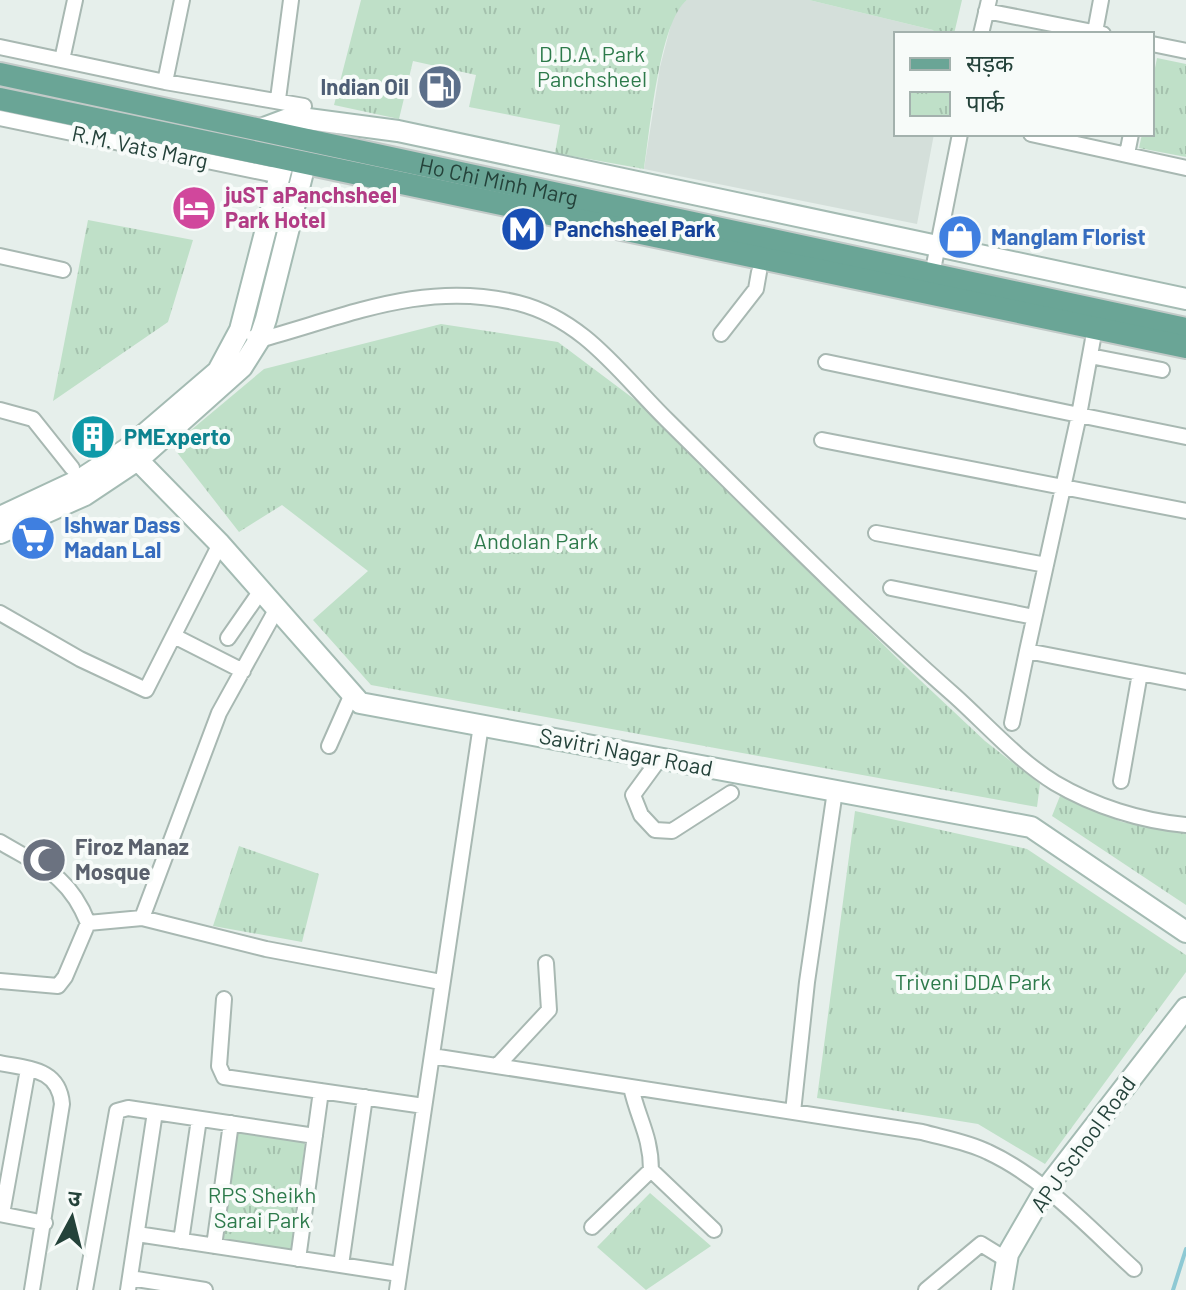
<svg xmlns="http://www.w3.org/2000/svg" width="1186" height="1290" viewBox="0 0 1186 1290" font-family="Barlow,'Noto Sans Devanagari',sans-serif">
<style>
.built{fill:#d4dfda}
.park{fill:url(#park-tufts)}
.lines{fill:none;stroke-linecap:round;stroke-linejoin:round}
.stream{stroke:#8ec9d4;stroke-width:4}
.street-casing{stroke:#a8b8b2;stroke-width:18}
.secondary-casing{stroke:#a4bbb3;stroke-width:24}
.primary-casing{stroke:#c2cac8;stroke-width:26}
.street{stroke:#fff;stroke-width:14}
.secondary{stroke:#fff;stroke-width:20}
.primary{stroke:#6aa596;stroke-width:22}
.labels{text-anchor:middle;stroke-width:8;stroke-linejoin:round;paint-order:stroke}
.park-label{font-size:22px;fill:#2d7a4b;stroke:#f7fbf9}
.service-label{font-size:22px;font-weight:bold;fill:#4e5e75;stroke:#f7fbf9;text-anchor:end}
.street-label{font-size:22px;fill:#24423a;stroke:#f7fbf9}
.hotel-label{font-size:22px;font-weight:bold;fill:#b23c85;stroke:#f7fbf9;text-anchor:start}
.transit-label{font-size:22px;font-weight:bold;fill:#164399;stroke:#f7fbf9;text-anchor:start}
.shop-label{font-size:22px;font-weight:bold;fill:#366cbe;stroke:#f7fbf9;text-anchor:start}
.culture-label{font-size:22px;font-weight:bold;fill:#0d838f;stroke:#f7fbf9;text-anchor:start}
.worship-label{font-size:22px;font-weight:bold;fill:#5b616d;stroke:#f7fbf9;text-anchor:start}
</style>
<defs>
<pattern id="park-tufts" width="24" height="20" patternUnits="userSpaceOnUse" patternTransform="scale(2)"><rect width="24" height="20" fill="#bfe0c8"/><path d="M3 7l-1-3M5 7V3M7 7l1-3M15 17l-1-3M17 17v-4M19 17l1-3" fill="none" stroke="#a4c1ad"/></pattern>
</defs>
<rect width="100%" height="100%" fill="#e6efeb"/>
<path class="built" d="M687,0H809L933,30L935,34H896V134H934L917,224L644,169L660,67L675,9Z"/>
<path class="park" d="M361,0H687C659,22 650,131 644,169L555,153L560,125L469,107L476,75L413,61L399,119L334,105Z
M809,0H962L954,34H935L933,30Z
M1157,58L1186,64V157L1139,148L1142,134H1152V83Z
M88,220L193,240L168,322L53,401Z
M441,324L558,342L638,402L904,665L985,741L1040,784L1037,807L371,685L313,620L368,571L282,505L239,532L172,446L264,369Z
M1060,796L1122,822L1186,833V905L1052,816Z
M855,811L1027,849L1186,955V972L1045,1164L978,1124L817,1098Z
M239,846L319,874L302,942L213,926Z
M236,1132L305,1142L292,1250L222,1239Z
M650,1193L711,1246L646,1290L597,1247Z"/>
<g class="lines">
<path class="stream" d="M1173,1290L1186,1249"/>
<g class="street-casing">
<path id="street" d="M986,11L1103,34
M1095,32L1101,0
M981,34L989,0
M1152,44L1186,51
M0,47L165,82L304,106
M62,60L75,0
M165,82L182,0
M278,99L291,0
M0,118L280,176
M1031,134L1186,168
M1127,154L1131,134
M0,256L63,270
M932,275L960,134
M1095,328L1079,415L1186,437
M721,334L756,289L759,272
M254,337L259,340C348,316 424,280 518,303C585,320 621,375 667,420C762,514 855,608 955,696C986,724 1019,761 1055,783C1094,806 1141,821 1186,825
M1090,356L1162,370
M826,362L1079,415L1027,651L1186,682
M0,410L33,419L72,468
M822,440L1186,511
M876,533L1046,565
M891,588L1034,617
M0,613L80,659L146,690L220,544
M174,636L243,671
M228,638L260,592
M1012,723L1027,651
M329,746L352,694
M660,758L633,795L641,815L655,830L672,831L731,793
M1121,781L1140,673
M0,842C42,867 69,875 88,923
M142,918L219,713L276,610
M0,981L58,986L65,977L88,923L142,918L266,949L441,982
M224,999L219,1066L224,1077L424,1106
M432,1056L922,1132C944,1138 968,1142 988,1152C1044,1178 1089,1228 1134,1269
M0,1063C30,1069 59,1069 62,1104L32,1290
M497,1066L549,1010L546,963
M793,1112L807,982L835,791
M651,1170L714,1230
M0,1214L45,1223
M2,1214L28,1069
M592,1227L651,1170C651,1136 638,1119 631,1087
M137,1234L399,1274
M181,1241L199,1119
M214,1246L231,1123
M298,1259L321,1091
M341,1265L365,1097
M130,1278L205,1290
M85,1290L117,1111L128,1108L315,1136
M128,1290L155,1112
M397,1290L481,725
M926,1290L981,1244L1007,1260"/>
</g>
<g class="secondary-casing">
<path id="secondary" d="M261,129L293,117L398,131L1186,299
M127,449L220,544L360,703L1031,827L1186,932
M0,517L81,479L127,449L218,371L240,330L284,159
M0,533L85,495L139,459L242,367L259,340L266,319L305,164
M1002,1290L1008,1254L1045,1190L1186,1008"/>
</g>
<g class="primary-casing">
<g id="primary">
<path id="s1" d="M0,74L1186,329"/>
<path d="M0,99L1186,347"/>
</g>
</g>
<use href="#street" class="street"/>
<use href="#secondary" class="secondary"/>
<use href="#primary" class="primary"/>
</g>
<defs>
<g id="fuel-disc" transform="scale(2.3)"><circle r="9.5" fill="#5c6f8a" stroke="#f7fbf9"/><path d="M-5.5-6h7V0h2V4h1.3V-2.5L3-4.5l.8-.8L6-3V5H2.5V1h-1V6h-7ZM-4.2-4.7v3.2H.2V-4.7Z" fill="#fff"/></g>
<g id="hotel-disc" transform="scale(2.3)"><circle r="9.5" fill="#d1479c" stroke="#f7fbf9"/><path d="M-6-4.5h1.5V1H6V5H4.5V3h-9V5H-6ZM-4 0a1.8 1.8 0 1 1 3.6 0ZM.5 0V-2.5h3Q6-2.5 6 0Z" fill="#fff"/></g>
<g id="metro-disc" transform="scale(2.3)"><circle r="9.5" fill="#1a4fb4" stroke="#f7fbf9"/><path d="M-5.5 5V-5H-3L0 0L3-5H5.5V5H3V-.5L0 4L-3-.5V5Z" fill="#fff"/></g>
<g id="shop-disc" transform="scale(2.3)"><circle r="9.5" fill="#3f7fe0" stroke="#f7fbf9"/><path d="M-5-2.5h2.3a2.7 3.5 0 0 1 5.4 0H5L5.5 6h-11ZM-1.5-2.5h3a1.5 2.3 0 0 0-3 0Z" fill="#fff"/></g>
<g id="building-disc" transform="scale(2.3)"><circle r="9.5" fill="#0f9aa8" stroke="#f7fbf9"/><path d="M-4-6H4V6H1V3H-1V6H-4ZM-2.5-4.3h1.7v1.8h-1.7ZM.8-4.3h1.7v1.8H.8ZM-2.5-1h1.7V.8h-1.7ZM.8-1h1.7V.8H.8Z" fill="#fff"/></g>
<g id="supermarket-disc" transform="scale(2.3)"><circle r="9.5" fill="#3f7fe0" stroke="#f7fbf9"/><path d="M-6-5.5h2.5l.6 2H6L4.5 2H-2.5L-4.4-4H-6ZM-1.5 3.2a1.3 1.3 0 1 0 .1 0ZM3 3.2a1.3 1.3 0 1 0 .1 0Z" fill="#fff"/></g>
<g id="mosque-disc" transform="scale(2.3)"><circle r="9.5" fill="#6b7280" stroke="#f7fbf9"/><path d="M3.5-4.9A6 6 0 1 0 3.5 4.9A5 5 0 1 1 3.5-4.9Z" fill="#fff"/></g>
</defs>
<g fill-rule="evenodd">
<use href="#fuel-disc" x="440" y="87"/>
<use href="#hotel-disc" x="194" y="208"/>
<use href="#metro-disc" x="523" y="229"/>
<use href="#shop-disc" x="960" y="237"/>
<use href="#building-disc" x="93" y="437"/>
<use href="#supermarket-disc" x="33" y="538"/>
<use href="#mosque-disc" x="44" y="860"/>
</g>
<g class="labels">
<g class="park-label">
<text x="592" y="62">D.D.A. Park<tspan x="592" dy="25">Panchsheel</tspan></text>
<text x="536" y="549">Andolan Park</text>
<text x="973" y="990">Triveni DDA Park</text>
<text x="262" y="1203">RPS Sheikh<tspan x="262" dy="25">Sarai Park</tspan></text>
</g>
<g class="service-label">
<text x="409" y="95">Indian Oil</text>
</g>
<g class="street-label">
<text transform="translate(140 147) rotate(12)" y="8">R.M. Vats Marg</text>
<text dy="8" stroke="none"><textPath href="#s1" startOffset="510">Ho Chi Minh Marg</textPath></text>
<text transform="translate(626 752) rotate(11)" y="8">Savitri Nagar Road</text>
<text transform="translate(1083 1144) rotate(-54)" y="8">APJ School Road</text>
</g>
<g class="hotel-label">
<text x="225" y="203">juST aPanchsheel<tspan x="225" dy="25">Park Hotel</tspan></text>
</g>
<g class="transit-label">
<text x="554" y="237">Panchsheel Park</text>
</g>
<g class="shop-label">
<text x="991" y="245">Manglam Florist</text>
<text x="64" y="533">Ishwar Dass<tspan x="64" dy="25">Madan Lal</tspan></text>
</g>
<g class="culture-label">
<text x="124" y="445">PMExperto</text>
</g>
<g class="worship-label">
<text x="75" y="855">Firoz Manaz<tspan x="75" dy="25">Mosque</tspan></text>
</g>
</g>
<rect x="894" y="32" width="260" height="104" fill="#f7fbf9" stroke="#a3b1ad" stroke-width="2"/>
<rect x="910" y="58" width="40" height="12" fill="#6aa596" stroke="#a3b1ad" stroke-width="2"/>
<text x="966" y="72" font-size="24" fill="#24423a">सड़क</text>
<rect x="910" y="92" width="40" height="24" fill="url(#park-tufts)" stroke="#a3b1ad" stroke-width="2"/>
<text x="966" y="112" font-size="24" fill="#24423a">पार्क</text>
<g transform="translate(72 1218) rotate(7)" stroke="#f7fbf9" stroke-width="6" paint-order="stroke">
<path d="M0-6L14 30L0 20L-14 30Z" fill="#24423a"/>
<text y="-12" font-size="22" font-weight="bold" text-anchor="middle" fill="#24423a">उ</text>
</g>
</svg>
